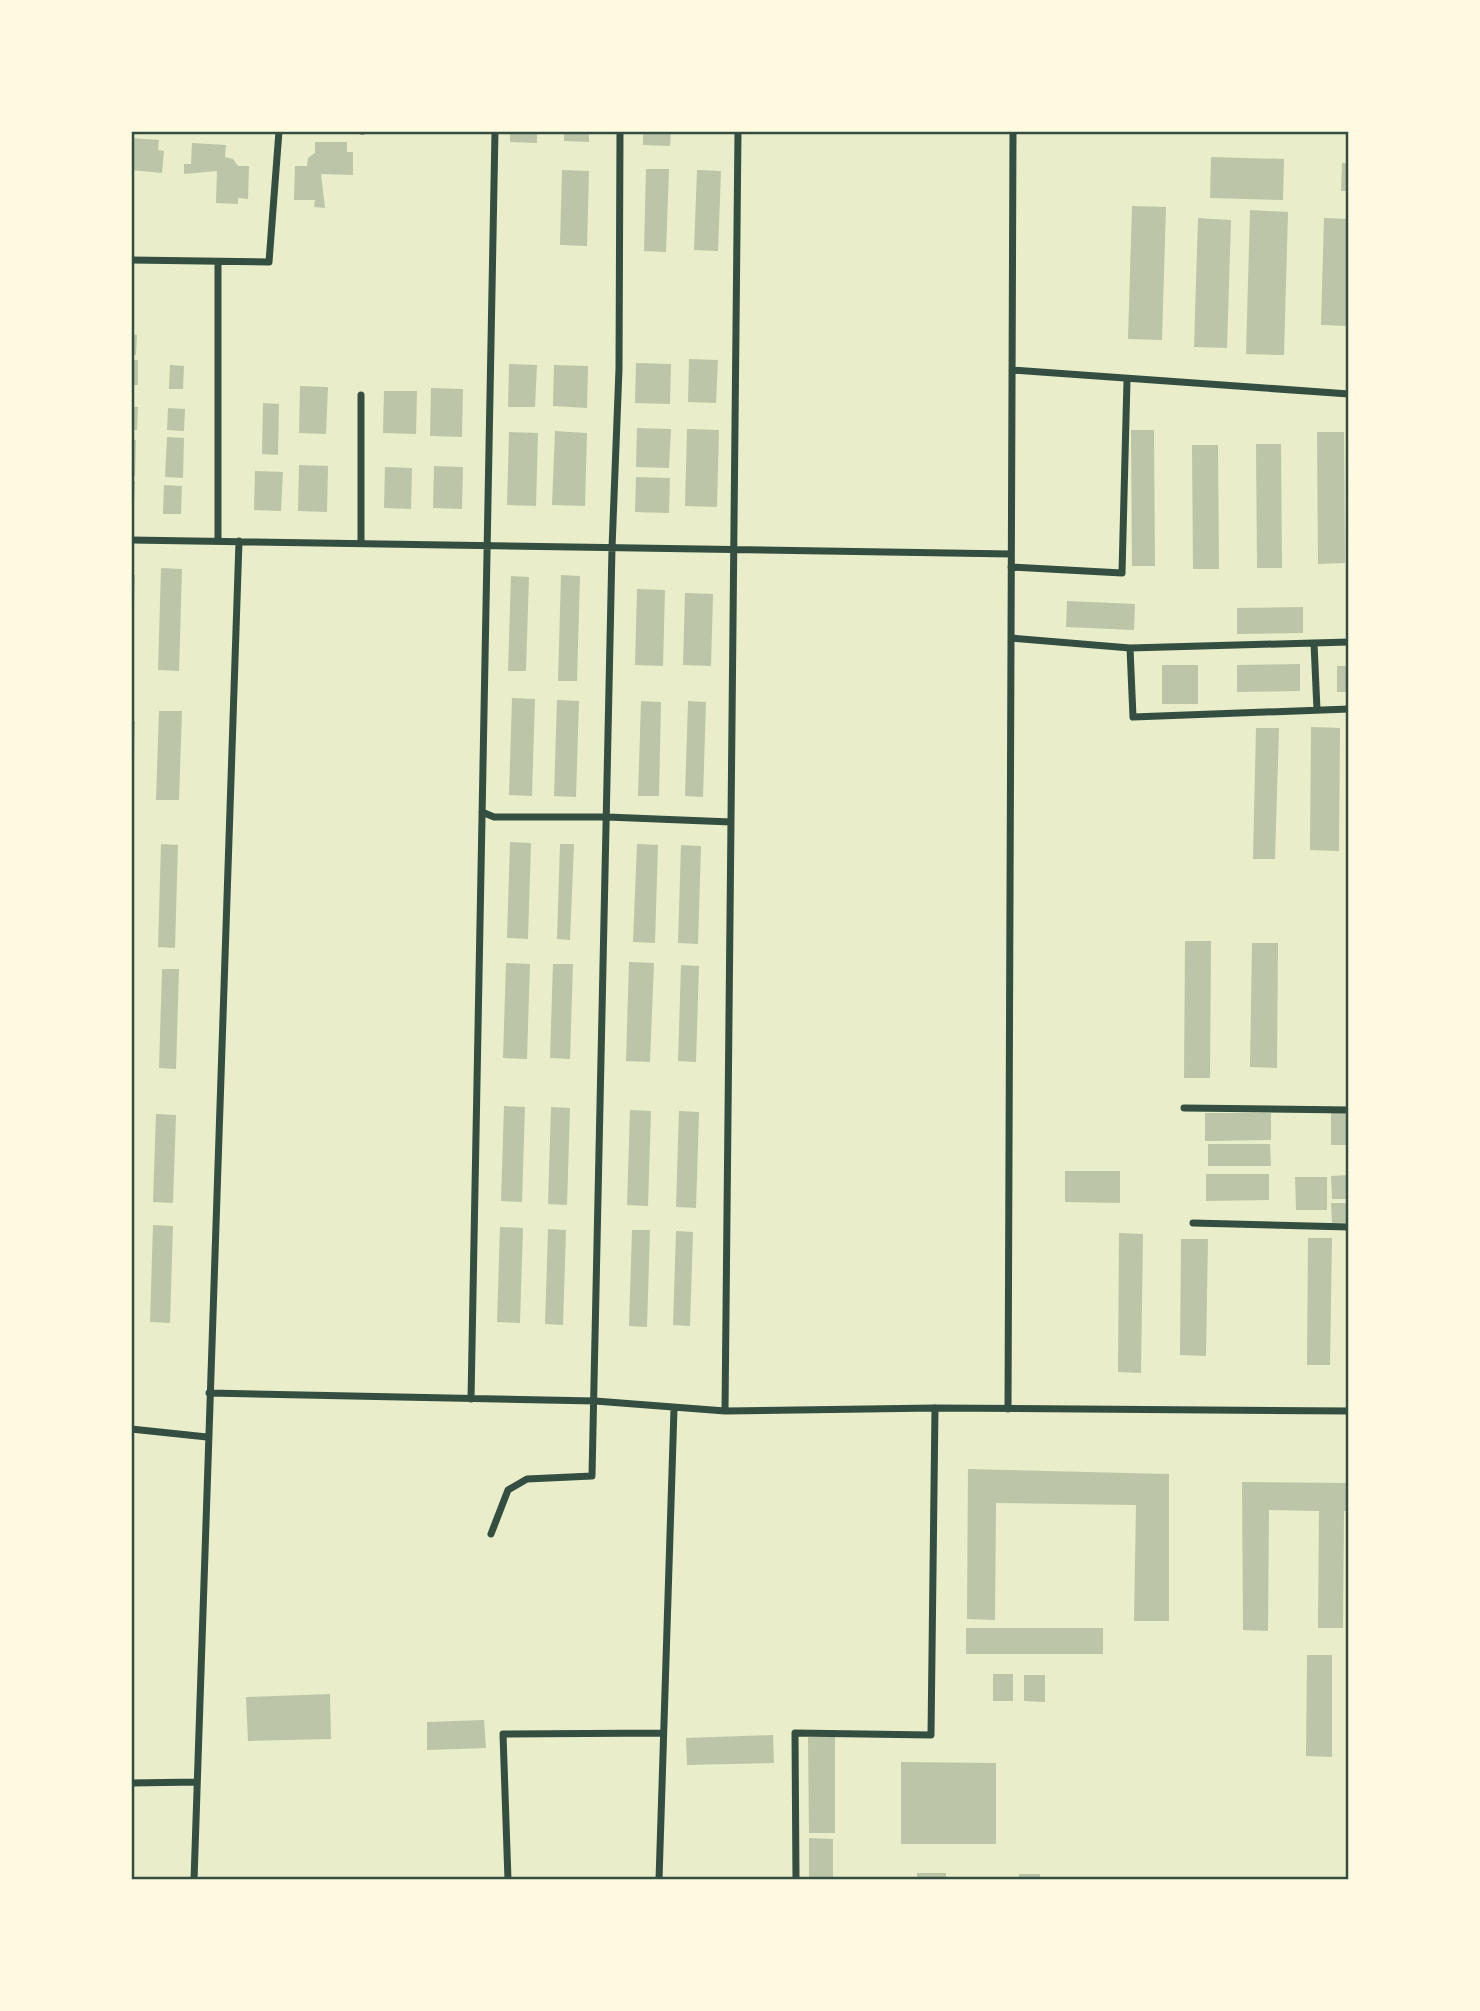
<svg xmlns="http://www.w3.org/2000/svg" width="1480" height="2011" viewBox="0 0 1480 2011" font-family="Montserrat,sans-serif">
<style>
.building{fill:#bcc5a7}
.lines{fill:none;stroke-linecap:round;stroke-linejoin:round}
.minor{stroke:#344e41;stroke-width:7}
.neatline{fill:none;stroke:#344e41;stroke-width:2.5}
</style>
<rect width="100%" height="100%" fill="#e9edc9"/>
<path class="building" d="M510,131H537V143L510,142Z
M564,131H589V142L564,141Z
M643,131H671L670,146L643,145Z
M131,138L159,140L158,150L164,151L162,173L131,170Z
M315,142H347V152H353V175L321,174L325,208L314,207L315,200H294L295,166H307L308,158L315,153Z
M192,143L226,145L225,157L233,159L238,166H249L248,199L238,198V204L216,203L217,171L184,174V164H191Z
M1211,157L1284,159L1283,200L1210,198Z
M1342,163H1349V191H1341Z
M646,169H669L666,252L644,251Z
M562,170L589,171L587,246L560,245Z
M697,170L721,171L718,251L694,250Z
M1132,206L1166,207L1162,340L1128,339Z
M1250,210L1288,212L1284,355L1246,354Z
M1198,218L1231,220L1227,348L1194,347Z
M1324,218L1349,219V326L1321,325Z
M131,334L137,335L136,355H131Z
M689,359L718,360L716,403L688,402Z
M131,360H138V385H131Z
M636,363L671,364L670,404L635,403Z
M509,364L537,365L535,407H508Z
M170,365L184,366L183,389H169Z
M554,365L588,366L587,408L553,406Z
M300,386L328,387L326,434L299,433Z
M431,388L463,389L462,437L430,436Z
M384,391H417L416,434L383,433Z
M263,403L279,404L278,455L262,454Z
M131,407H138L137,430H131Z
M168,408L185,409L184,431L167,430Z
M637,428L671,429L669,468L636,467Z
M687,429L719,430L717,507L685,506Z
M1131,430H1154L1155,566H1132Z
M555,431L587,433L585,506L552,505Z
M509,432L538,433L536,506L507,505Z
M1317,432H1344L1345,563L1318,564Z
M167,437L184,438L183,478L165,477Z
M131,440H136L135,476H131Z
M1256,444H1281L1282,568H1257Z
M1192,445H1218L1219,569H1193Z
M299,465L328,466L327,512L298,511Z
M434,466L463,467L462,509L433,508Z
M385,467L412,468L411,509L384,508Z
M255,471L283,472L281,511L254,510Z
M636,477L670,478L669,513L635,512Z
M131,481H135L134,508H131Z
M164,485L182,486L181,514H163Z
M161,568L182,569L179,671L158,670Z
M131,574L135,575L134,610H131Z
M561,575L580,576L577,681H558Z
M511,576L529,577L526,671H508Z
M637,589L665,590L663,666L635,665Z
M685,593L713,594L711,666L683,665Z
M1067,601L1135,604L1134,630L1066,627Z
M1303,607V633L1237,634V608Z
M1300,664V691L1237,692V665Z
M1162,665H1198V704H1162Z
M1337,666H1349V692H1337Z
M512,698L535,699L532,796L509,795Z
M557,700L579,701L576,797L554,796Z
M641,701L661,702L659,796H638Z
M688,701L706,702L703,797L685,796Z
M159,711H182L179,800H156Z
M131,721H135L134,766H131Z
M1311,727L1340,728L1339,851L1310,850Z
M1256,728H1279L1275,859H1253Z
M510,842L531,843L528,939L507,938Z
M161,844L178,845L175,948L158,947Z
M560,844H574L570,940L557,939Z
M637,844L658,845L655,943L633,942Z
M681,845L701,846L698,944L678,943Z
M1185,941H1211L1210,1078H1184Z
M1252,943H1278L1277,1068L1250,1067Z
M629,962L654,963L650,1062L626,1061Z
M506,963L530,964L527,1059L503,1058Z
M553,964H573L570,1059L550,1058Z
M681,965L699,966L696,1062L678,1061Z
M162,969H179L176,1069L159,1068Z
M504,1106L525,1107L522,1202L501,1201Z
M551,1107L570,1108L567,1205L548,1204Z
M630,1110L651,1111L648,1206L627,1205Z
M679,1111L699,1112L696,1208L676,1207Z
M1205,1113H1271V1140L1205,1141Z
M1331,1113H1349V1145H1331Z
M156,1114L176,1115L173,1203L153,1202Z
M1208,1144H1270L1271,1166H1208Z
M1065,1171H1120V1203L1065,1202Z
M1206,1174H1269V1200L1206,1201Z
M1349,1175V1199H1332L1331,1176Z
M1295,1177H1327V1210H1296Z
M1331,1203H1349V1223H1332Z
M153,1225L173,1226L170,1323L150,1322Z
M500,1227L523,1228L520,1323L497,1322Z
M548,1229L566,1230L563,1325L545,1324Z
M632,1230H650L647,1327L629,1326Z
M676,1231L693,1232L690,1326L673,1325Z
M1119,1233L1143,1234L1141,1373L1118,1372Z
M1308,1238H1332L1330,1365H1307Z
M1181,1239H1208L1206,1356L1180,1355Z
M968,1469L1169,1474V1621H1134L1136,1505L996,1503L995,1620L967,1619Z
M1242,1482L1349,1483V1511H1344L1343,1628H1318L1319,1511L1269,1510L1268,1631L1243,1630Z
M966,1628H1103V1654H966Z
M1307,1655H1332V1757L1306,1756Z
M993,1674H1013V1701H993Z
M1024,1675H1045V1702L1024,1701Z
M330,1694L331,1739L248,1741L246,1697Z
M484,1720L486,1748L427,1750V1722Z
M773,1735L774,1763L687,1765L686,1738Z
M808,1737H835V1833H809Z
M901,1762L996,1763V1844H901Z
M809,1838L833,1839V1880H809Z
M917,1873H946V1880H917Z
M1019,1874H1040V1880H1019Z
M872,1877H897V1880H872Z"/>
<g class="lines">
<path class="minor" d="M362,131H363
M131,260L269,262L279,131
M1012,370L1349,394
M131,540L1011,554
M218,541V262
M361,543V395
M1011,567L1122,573L1127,380
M1011,638L1130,648L1349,642
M1314,643L1317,710
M1130,648L1133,717L1349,709
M482,812L494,817H607L731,822
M1184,1108L1349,1110
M1193,1223L1349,1227
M209,1393L595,1401L725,1411L935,1408L1349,1411
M471,1399L495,131
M1008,1409L1013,131
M725,1411L738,131
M131,1429L207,1437
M491,1534L508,1490L527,1479L592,1476L612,548L619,369L620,131
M131,1783L197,1782
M194,1880L239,541
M508,1880L503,1734L663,1733
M659,1880L674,1409
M796,1880L795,1733L931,1735L935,1408"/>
</g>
<rect width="1480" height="2011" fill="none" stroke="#fefae0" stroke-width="266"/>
<rect x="133" y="133" width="1214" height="1745" class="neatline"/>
</svg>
